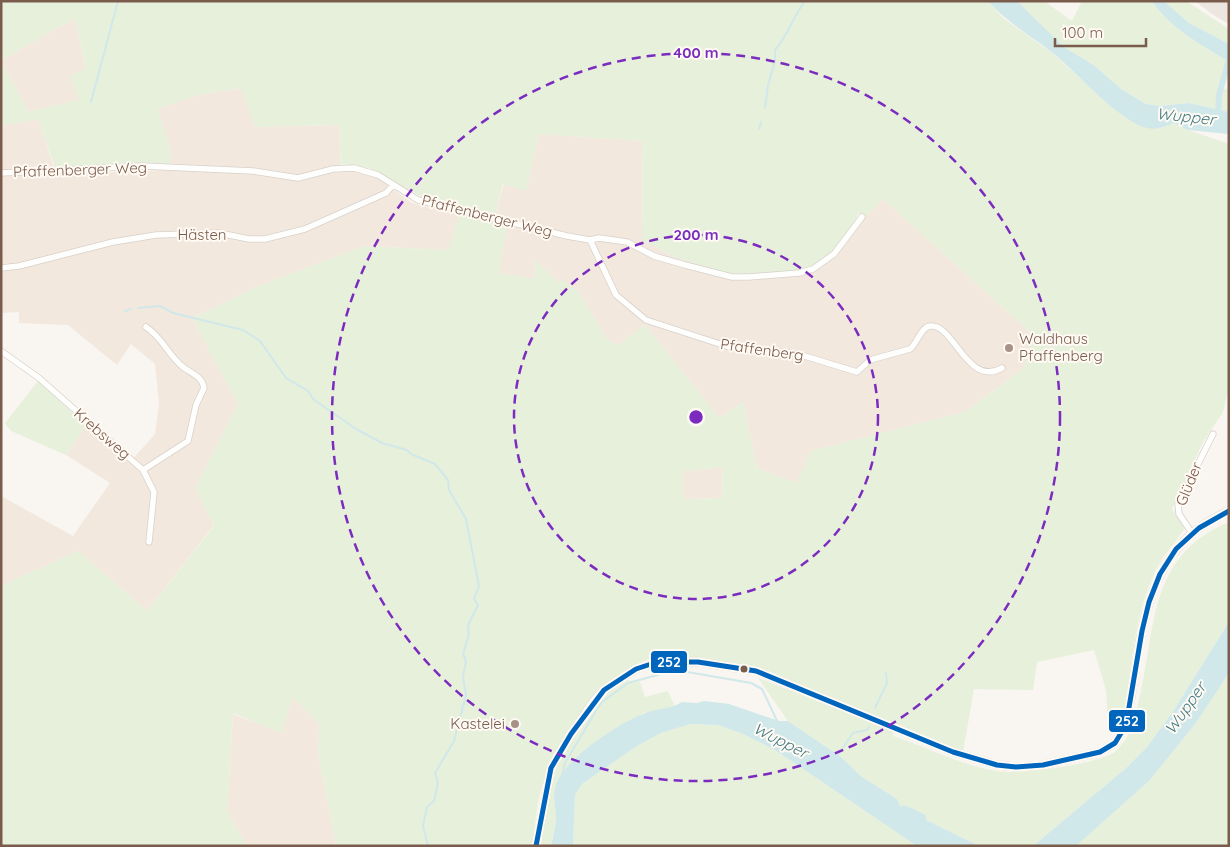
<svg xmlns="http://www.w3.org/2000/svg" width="1230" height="847" viewBox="0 0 1230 847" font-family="Quicksand,sans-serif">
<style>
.residential{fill:#f2e8de}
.industrial{fill:#ede5e0}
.green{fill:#e7f0db;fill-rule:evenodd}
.water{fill:#d0e8ea}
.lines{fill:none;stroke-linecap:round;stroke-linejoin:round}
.stream{stroke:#d0e8ea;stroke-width:2}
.canal{stroke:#d0e8ea;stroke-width:6}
.minor-casing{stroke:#d7d1cb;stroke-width:7}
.secondary-casing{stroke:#d9d2cb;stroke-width:9}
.minor{stroke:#fefefd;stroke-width:5.5}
.secondary{stroke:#fefefd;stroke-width:8}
.bus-1-casing{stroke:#fffaf3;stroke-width:9}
.bus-1{stroke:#0065bd;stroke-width:5}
.ring{fill:none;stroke:#7b2cbf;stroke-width:2.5;stroke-dasharray:9 6}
.poi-dot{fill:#a69286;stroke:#fffaf3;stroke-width:2}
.bus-dot{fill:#7a5c4d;stroke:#fffaf3;stroke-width:2}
.labels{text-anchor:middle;stroke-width:4;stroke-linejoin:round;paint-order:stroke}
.street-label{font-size:15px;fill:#7a5c4d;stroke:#fffaf3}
.poi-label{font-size:15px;fill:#7a5c4d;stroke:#fffaf3;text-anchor:start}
.water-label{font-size:16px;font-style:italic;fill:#437c86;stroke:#fffaf3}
.centre{fill:#7b2cbf;stroke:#fffaf3;stroke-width:2.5}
.ring-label{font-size:15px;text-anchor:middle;font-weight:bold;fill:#7b2cbf;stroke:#fffaf3;stroke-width:4;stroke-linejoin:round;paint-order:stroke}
.line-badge{stroke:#fffaf3;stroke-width:2}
.badge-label{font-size:14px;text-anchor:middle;font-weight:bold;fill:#fff}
</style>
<rect width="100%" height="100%" fill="#f9f5f0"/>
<path class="residential" d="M75,18L86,69L79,100L29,112L2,63L5,58Z
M242,88L255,127L339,125L341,170L363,172L380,180L412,203L459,215L450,250L364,246L256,287L192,318L238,404L195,488L214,525L147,611L78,551L1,586V496L73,536L110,483L66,455L86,425L131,461L155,434L159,404L155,364L131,344L117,365L68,325L19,323V312L1,313V126L38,118L56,174L170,170V149L157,109L198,95Z
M539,134L642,141L643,241L847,235L883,199L1032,334L1024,368L965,412L811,451L797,484L757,468L743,402L719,418L645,325L618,345L607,339L578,291L559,283L535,261L534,279L499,273L507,218L495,215L504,184L526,190Z
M723,467L722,498L683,499V471Z
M293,697L320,724L318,754L336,846H247L227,811L233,714L281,732Z"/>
<path class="industrial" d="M1195,1H1229V24L1212,14Z"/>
<path class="green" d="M1,1H988L1003,18L1052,53L1104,100L1162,128L1173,123L1188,130L1229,144V395L1227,394L1223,412L1203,442L1172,509L1185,528C1178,539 1169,549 1162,559C1134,604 1131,672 1123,724L1117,734L1108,723L1106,690L1094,650L1037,662L1033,690L974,689L963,752L758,667C731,662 706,659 679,658C672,657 663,655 656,657C600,671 554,740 540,793C536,810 535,828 532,846H336L318,754L319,724L293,697L281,733L233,713L227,811L247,846H1V586L78,551L147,611L214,526L195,488L238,404L192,318L256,287L364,246L449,250L461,207L422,197L369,168L341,164L339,125L255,127L241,88L198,95L158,109L170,149V164L128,163L55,168L38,119L1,126ZM75,18L86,68L70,76L79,100L29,112L2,63L5,58ZM539,134L642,141L643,241L675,257L733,275L783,273L810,268L831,254L847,235L859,213L864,218L883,199L1032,334L1024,368L965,412L810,451L797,483L757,468L743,402L719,418L645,325L618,345L607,339L578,291L562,280L559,283L535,260L534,279L499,273L508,218L495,215L503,184L526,191ZM723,467L722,498L683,499V471Z
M1017,1H1044L1072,21L1082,1H1152C1171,29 1200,44 1229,62L1218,86L1229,90V112L1189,103L1160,106L1146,104L1121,89L1095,66L1064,47Z
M1164,1H1186L1229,29V44L1189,23Z
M38,381L86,425L66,455L11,431L5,423Z
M1229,522V622L1174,710L1147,747L1125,769L1033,846H979L926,820V815L907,806H900L897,799L862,777L841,757L788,721L758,678L894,731L893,736C928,747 972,771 1009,772C1028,773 1103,763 1116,751C1130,738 1133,722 1138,704C1157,631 1145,557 1229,522Z
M1229,673V846H1076L1149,781L1196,723Z
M625,680L640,682L645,697L668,691L675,707L643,713L555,789L556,819L551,846H541C543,829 544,812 548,796C558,752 586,704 625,680Z
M690,724L718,725L743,734L775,750L917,846H573L575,795L582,784L637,746L661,733Z"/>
<path class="water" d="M988,1H1017L1064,47L1095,66L1121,89L1146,104L1160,106L1189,103L1229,112V134L1188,130L1173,123C1165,127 1157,130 1147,128C1120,122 1077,73 1054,54C1032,36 1007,23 988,1Z
M1152,1H1164L1189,23L1229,44V62C1200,44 1171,29 1152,1Z
M1229,622V673L1196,723L1149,781L1076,846H1033L1125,769L1147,747L1174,710Z
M704,701L729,704L779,721H788L841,757L862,777L897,799L900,806H907L926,815V820L979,846H917L775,750L743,734L718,725L690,724L661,733L637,746L582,784L575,795L573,846H551C553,837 555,828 556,819C556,809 553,799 555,789C559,762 619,723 643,714C656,708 670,710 682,702L697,703Z"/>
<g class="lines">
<path class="stream" d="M91,102L118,1
M765,108L768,85L775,61V50C788,35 793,17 805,1
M759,129L761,122
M138,308L160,306L173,313L243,330L260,341L286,378L308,391L313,399L356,429L382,443L407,450L411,454L435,464L448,480L449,490L466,519L479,586L474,599L478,605L468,625L469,634L463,654L466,661L463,677L466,695L454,741L435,773L438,783L434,801L427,807L423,826L428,846
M125,311L131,309
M875,708L887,683L886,673
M838,755L853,733L867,730L869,727
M562,775L565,763L597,709L602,702L628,683L676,670L751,683L762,689L778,723"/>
<path class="canal" d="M1218,118L1219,95L1229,59"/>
<g class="minor-casing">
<path id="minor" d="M1,173L142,166L253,171L298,178L333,169L354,168L378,175L418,200L567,236L590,240L599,238L627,242L654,256L685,265L732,277H749L799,273L813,269L834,254L862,217
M590,240L616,295L646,320L729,347L798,354L857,372L870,360L910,349C917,344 921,327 930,326C954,323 967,388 1002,368
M1,268L19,266L113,242L156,235L219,233L249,239H265L305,229L386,193L393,185
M1,351L39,378L143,470L154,492L149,542
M143,470L188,441L196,405L204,388C202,376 192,374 183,367C168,355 162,337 146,327
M1192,533L1179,514L1178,504L1213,434"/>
</g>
<g class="secondary-casing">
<path id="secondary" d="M536,846L551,768L571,734L593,702L604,690L636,669L657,662H698L756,671L953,752L997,765L1016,767L1043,765L1100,752L1115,743L1126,725C1143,642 1137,550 1229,511"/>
</g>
<use href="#minor" class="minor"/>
<use href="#secondary" class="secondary"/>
<g class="bus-1-casing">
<path id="bus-1" d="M536,846L551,768L571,734L604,690L636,669L657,662H698L756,671L953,752L997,765L1016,767L1043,765L1100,752L1115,743L1126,725L1142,631L1149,602L1160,574L1176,549L1199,528L1229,511"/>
</g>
<use href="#bus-1" class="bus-1"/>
</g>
<g class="ring">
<circle cx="696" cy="417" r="182"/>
<circle cx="696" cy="417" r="364"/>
</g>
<g class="poi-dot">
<circle cx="1009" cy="348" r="5"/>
<circle cx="515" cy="724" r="5"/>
</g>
<circle class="bus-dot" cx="744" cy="669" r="4.5"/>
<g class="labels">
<g class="street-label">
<text transform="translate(80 170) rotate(-2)" y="5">Pfaffenberger Weg</text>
<text transform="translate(487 216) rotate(14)" y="5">Pfaffenberger Weg</text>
<text x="202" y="240">Hästen</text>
<text transform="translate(762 350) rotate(8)" y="5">Pfaffenberg</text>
<text transform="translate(102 434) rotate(41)" y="5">Krebsweg</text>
<text transform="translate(1189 484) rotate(-68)" y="5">Glüder</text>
</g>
<g class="poi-label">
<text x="1019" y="344">Waldhaus<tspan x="1019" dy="17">Pfaffenberg</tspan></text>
<text x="505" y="729" text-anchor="end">Kastelei</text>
</g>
<g class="water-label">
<text transform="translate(1186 116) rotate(6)" y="6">Wupper</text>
<text transform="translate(1185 708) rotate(-55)" y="6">Wupper</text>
<text transform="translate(781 740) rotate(27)" y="6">Wupper</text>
</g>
</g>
<circle cx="696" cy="417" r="8" class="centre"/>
<g class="ring-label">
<text x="696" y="58">400 m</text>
<text x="696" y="240">200 m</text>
</g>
<g class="line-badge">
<rect x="650" y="650" width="38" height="24" rx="5" fill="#0065bd"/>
<rect x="1108" y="709" width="38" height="24" rx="5" fill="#0065bd"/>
</g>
<g class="badge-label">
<text x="669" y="667">252</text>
<text x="1127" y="726">252</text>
</g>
<rect width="1230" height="847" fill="none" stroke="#7a5c4d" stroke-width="5"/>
<path d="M1055 38v8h91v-8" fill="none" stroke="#7a5c4d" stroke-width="2.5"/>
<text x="1062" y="38" font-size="15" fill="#7a5c4d" stroke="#fffaf3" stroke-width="4" paint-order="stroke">100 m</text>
</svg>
